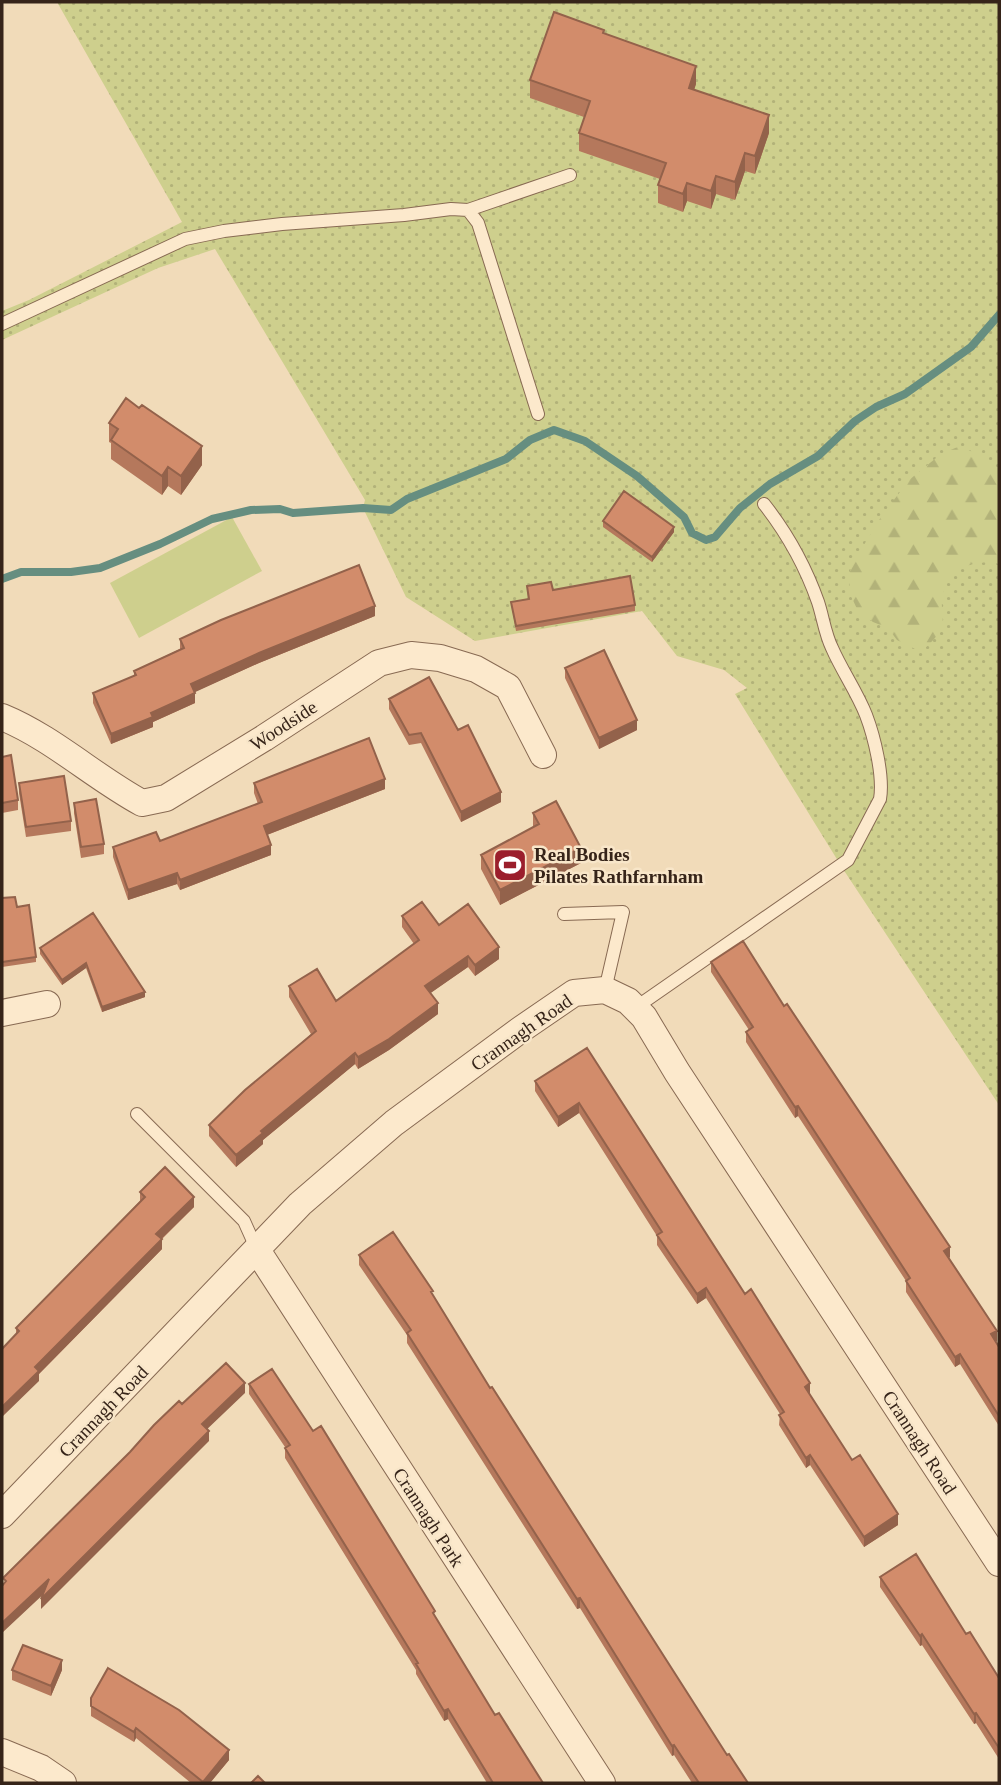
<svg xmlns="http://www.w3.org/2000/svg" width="1001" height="1785" viewBox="0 0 1001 1785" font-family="Georgia,serif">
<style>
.grass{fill:url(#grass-dots)}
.forest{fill:url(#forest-firs)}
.pitch{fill:#cecf8d}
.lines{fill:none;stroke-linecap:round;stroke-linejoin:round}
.stream{stroke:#668e80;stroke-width:8}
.lane-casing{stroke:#886a53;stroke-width:14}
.street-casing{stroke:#886a53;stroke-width:28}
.lane{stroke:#fce9cc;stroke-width:12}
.street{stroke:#fce9cc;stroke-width:26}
.wall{fill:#b5785c}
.shaded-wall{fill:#93624b}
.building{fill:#d28c6b;stroke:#93624b;stroke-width:2}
.labels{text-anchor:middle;stroke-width:5;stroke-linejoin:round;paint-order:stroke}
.street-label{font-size:19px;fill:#362419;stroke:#f8e6c9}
.poi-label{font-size:19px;font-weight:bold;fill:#362419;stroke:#f8e6c9;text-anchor:start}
</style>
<defs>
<pattern id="grass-dots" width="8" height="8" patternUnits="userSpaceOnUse" patternTransform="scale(1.75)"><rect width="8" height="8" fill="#cecf8d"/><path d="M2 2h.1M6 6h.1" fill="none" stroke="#b2b279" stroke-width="1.8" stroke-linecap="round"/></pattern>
<pattern id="forest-firs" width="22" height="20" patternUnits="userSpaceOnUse" patternTransform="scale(1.75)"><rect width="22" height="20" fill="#cecf8d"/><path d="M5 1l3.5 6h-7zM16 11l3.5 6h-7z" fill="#b2b279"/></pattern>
</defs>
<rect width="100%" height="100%" fill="#f1dbb9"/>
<path class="grass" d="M57,2H999V1105L843,869L735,694L747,688L724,670L677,656L642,611L475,641L406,597L363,508L365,500L215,249L158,268L2,340V311L29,300L182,222Z"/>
<path class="forest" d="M960,446L981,456L999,471V564C974,557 945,571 942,599C941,608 944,618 942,626C938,637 929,644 921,652L897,640L888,628L873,622L858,611L851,596L849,581L851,566L881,517L909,480L941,454Z"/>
<path class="pitch" d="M232,517L262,571L139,638L110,583Z"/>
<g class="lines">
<path class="stream" d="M2,579L21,572H71L100,568L160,544L212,519L251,510L280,509L293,513L363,508L391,510L407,499L506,459L530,440L554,430L585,441L637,476L684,517L692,533L706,540L715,537L740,508L770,484L818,456L855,421L876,407L905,394L971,347L999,315"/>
<g class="lane-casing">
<path id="lane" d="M468,210L478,223L538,414
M2,324L185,239L224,231L282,224L404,215L451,209L468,210L570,175
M564,914L623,912L605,990
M635,1008L848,860L880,799C884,776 874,736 866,715C857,692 842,671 832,648C825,634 823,617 818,602C806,568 786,532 764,504
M137,1114L244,1221L257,1250"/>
</g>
<g class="street-casing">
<path id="street" d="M2,717C53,738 94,777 142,803L166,798L264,738L379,663L411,655L440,658L476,669L508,687L543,755
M2,1013L47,1004
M257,1250L602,1783
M2,1515L300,1204L394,1123L520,1030L574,993L605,990L628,1001L644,1017L677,1072L999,1563
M2,1752L41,1768L63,1783"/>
</g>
<use href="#lane" class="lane"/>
<use href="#street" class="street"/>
</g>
<path class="wall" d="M604,34L696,84L694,89L769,133L755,174L745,171L735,200L716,194L711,209L687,201L683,212L658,203V185L660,179L579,151V133L584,117L530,98V80Z
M109,423L202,465L181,495L168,486L162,495L111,459V443L109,442Z
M603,521L674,532L652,562L603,527Z
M527,586L635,605V611L516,631L511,602L528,599Z
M375,616L259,663L194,692L195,703L153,722V727L111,744L93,703V693L134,676V671L180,649V639Z
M565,668L637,730L599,749L565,678Z
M389,699L458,730L501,802L461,822L421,743L409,745L389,709Z
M2,757L18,800V810L2,813Z
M19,783L71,821V831L26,837L19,793Z
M254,783L385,789L267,835L271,855L180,890L177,884L128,900L113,857V847L160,841L258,804L254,793Z
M74,803L104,844V854L81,858L74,813Z
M533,813L581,863L500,905L481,869V855L533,827Z
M2,898L17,907L36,957V962L2,967Z
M93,913L145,997L102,1012L86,968L62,985L40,954V948Z
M402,916L439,925L499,959L475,976L468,967L430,993L438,1014L389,1050L358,1069L355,1064L263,1140V1144L236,1167L209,1136V1125L311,1034L289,997V986L336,1001L414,944L402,927Z
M711,962L784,1006L950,1257L949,1258L997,1341L996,1342L999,1347V1426L960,1364L955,1367L906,1292V1281L798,1116L795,1118L746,1042V1032L749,1030L711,972Z
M587,1048L852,1460L898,1525L864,1547L810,1465L806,1468L779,1425L780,1414L706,1298L697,1304L657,1245V1236L579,1113L558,1127L535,1091V1081Z
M140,1192L194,1207L162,1239V1249L39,1374V1381L16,1334V1328L140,1201Z
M359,1255L433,1295L490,1388L727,1755L748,1783H692L674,1755L672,1756L580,1608L577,1609L407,1343V1335L359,1265Z
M249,1384L435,1617L495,1715L543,1783H487L448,1719L444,1721L416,1674V1670L285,1458V1447L249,1394Z
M880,1577L966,1634L999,1678V1759L976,1723L974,1724L922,1645L920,1646L880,1587Z
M12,1670H62L51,1696L12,1680Z
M91,1698L229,1760L210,1783H191L136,1738L134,1742L91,1716Z"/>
<path class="shaded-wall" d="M696,66V84L689,106V88Z
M769,115V133L755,174V156Z
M745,153V171L735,200V182Z
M716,176V194L711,209V191Z
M687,183V201L683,212V194Z
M202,446V465L181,495V476Z
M168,467V486L162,495V476Z
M674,527V532L652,562V557Z
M375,606V616L259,663L191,694V684L259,653Z
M195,693V703L153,722V727L111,744V734L151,713Z
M637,720V730L599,749V738Z
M385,779V789L264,836V826Z
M501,792V802L461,822V812Z
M271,845V855L180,890V880Z
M581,848V863L500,905V890Z
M177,873V884L128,900V890Z
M499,947V959L475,976V965Z
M468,956V967L425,997V986Z
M86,963V968L62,985V980Z
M145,992V997L102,1012V1007Z
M438,1003V1014L389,1050L358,1069V1057Z
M355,1053V1064L263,1140V1144L236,1167V1155L261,1131Z
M579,1103V1113L558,1127V1117Z
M798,1106V1116L795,1118V1107Z
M194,1197V1207L156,1244V1234Z
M162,1239V1249L39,1374V1381L2,1417V1407L35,1367Z
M950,1247V1257L944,1261V1251Z
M706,1288V1298L697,1304V1294Z
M997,1331V1341L991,1344V1334Z
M960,1354V1364L955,1367V1357Z
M245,1383V1393L202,1434V1424Z
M810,1383V1394L805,1397V1387Z
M209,1431V1441L41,1609V1599Z
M810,1455V1465L806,1468V1458Z
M898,1514V1525L864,1547V1537Z
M49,1579V1589L2,1633V1623Z
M580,1598V1608L577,1609V1599Z
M922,1634V1645L920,1646V1636Z
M62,1660V1670L51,1696V1686Z
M448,1709V1719L444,1721V1711Z
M976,1713V1723L974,1724V1714Z
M136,1728V1738L134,1742V1732Z
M674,1745V1755L672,1756V1746Z
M229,1750V1760L210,1783H203Z"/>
<path class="building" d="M554,12L604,30L603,33L696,66L689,88L769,115L755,156L745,153L735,182L716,176L711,191L687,183L683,194L658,185L666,163L579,133L590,101L530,80Z
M126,398L139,408L142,405L202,446L181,476L168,467L162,476L111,440L118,429L109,423Z
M624,491L674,527L652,557L603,521Z
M359,565L375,606L259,653L191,684L195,693L151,713L153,717L111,734L93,693L136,675L134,671L184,648L180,639L221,620Z
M630,576L635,605L516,626L511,602L529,599L527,586L551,582L553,590Z
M604,650L637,720L599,738L565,668Z
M429,677L458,730L468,725L501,792L461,812L421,733L409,735L389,699Z
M369,738L385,779L264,826L271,845L180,880L177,873L128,890L113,847L156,832L160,841L262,802L254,783Z
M11,755L18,800L2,803V757Z
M64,776L71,821L26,827L19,783Z
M96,799L104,844L81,847L74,803Z
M556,801L581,848L500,890L481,855L539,824L533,813Z
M15,897L17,907L29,905L36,957L2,962V898Z
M422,902L439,925L468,904L499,947L475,965L468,956L425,986L438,1003L389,1039L358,1057L355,1053L261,1131L263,1133L236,1155L209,1125L245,1090L316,1031L289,986L317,969L336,1001L419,940L402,916Z
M93,913L145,992L102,1007L86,963L62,980L40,948Z
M743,941L784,1006L787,1004L950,1247L944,1251L997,1331L991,1334L999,1347V1416L960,1354L955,1357L906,1281L910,1278L798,1106L795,1107L746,1032L753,1027L711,962Z
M587,1048L745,1294L751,1289L810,1383L805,1387L852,1460L860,1455L898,1514L864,1537L810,1455L806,1458L779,1415L784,1412L706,1288L697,1294L657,1235L662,1232L579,1103L558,1117L535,1081Z
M165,1167L194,1197L156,1234L162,1239L35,1367L39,1371L2,1407V1349L19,1331L16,1328L145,1197L140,1192Z
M393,1232L433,1291L431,1292L490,1388L492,1387L727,1755L729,1754L748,1783H699L674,1745L672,1746L580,1598L577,1599L407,1333L411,1330L359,1255Z
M226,1363L245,1383L202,1424L209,1431L41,1599L49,1579L2,1623V1586L6,1581L3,1578L130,1452L154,1425L179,1401L182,1404Z
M272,1369L313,1431L321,1426L435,1611L433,1613L495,1715L499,1713L543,1783H493L448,1709L444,1711L416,1664L418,1663L285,1448L290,1445L249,1384Z
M916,1554L966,1634L970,1632L999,1678V1748L976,1713L974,1714L922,1634L920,1636L880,1577Z
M23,1645L62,1660L51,1686L12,1670Z
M108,1668L179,1710L229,1750L203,1782L136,1728L134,1732L91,1706V1698Z
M258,1776L265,1783H251Z"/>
<defs>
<g id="stadium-square" transform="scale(1.75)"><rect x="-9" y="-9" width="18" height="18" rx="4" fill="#9b1e2c" stroke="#f8e6c9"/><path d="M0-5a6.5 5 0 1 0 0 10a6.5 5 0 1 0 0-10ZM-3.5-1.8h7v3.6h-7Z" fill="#fff"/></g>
</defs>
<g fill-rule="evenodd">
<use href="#stadium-square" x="510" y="865"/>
</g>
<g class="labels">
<g class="street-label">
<text transform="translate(283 725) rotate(-33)" y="7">Woodside</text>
<text transform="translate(521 1032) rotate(-35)" y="7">Crannagh Road</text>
<text transform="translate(103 1411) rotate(-46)" y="7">Crannagh Road</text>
<text transform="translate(920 1442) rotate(57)" y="7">Crannagh Road</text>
<text transform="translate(429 1517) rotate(57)" y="7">Crannagh Park</text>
</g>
<g class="poi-label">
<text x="534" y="861">Real Bodies<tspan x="534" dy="22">Pilates Rathfarnham</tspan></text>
</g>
</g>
<rect width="1001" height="1785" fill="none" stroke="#362419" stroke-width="7"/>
</svg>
